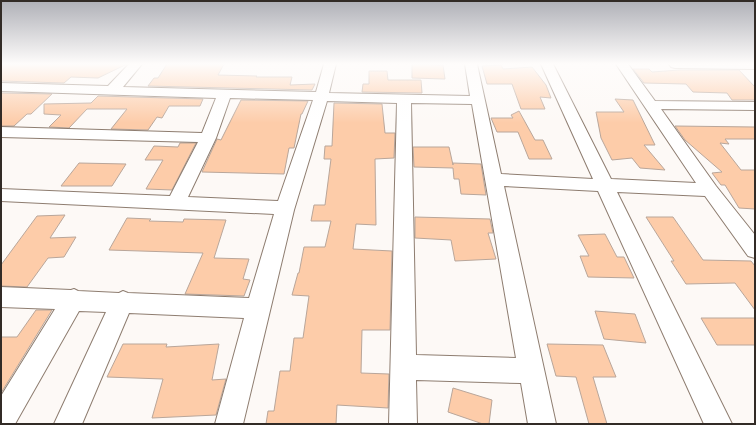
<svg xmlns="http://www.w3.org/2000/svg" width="756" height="425" viewBox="0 0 756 425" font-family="Helvetica,sans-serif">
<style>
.building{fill:#fdcca9;stroke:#b9a69a}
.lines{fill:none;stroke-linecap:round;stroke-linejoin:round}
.minor-casing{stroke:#8e7d70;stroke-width:2}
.minor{fill:#fff;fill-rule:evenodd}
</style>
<rect width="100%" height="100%" fill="#fdf9f6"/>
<path class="building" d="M1,64H127L98,78L71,77L64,83L1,81Z
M167,64H224L218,75L257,76L256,77H292L290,85L315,84L312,90L148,86L154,78H158Z
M412,64L443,65L445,79L412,78Z
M501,65L503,69L532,67L546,85L551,98L540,97L545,109H521L512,84H487L482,66Z
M633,69H649L652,72L679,70H739L755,87V100H732L727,93L693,92L686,84L644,83Z
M369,71H387L388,80H421L422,93L362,92L363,84H369Z
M1,93H2L52,94L31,114H27L14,126H1Z
M98,96L203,99L200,106H169L162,118L157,117L148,130L111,129L127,109H87L69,128L49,127L61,115L44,114V104L91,103Z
M615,99L633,100L655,145H644L665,170L640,168L632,158L612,160L601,138L596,112H624Z
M241,100L308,101L302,114H301L294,148H289L284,174L202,172L217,139L221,140Z
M334,103L382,104L385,133H395L394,158L375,159L376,225L356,224L353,249L392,251L390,330H362L361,373L389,374L388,408L337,405L336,424H266L268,411H274L280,371H290L294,338H303L309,296L292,295L298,273H299L304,247H325L331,221H311L314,205H325L331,159H324L325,146H332Z
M519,111L535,140H543L552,159H529L518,132H497L491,118H513L511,115Z
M675,126L755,127V139H725L729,144L720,143L741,170H755V209L739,208L725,185H721L712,173L722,172L685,140Z
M180,143H196L172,190L146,189L163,160H145L154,146L178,147Z
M413,147H449L453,165V163L481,164L486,195L461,194L459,179H454L453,168L414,167Z
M79,163L126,164L112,186H61Z
M65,215L50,238L76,237L64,257L48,258L27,287L1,286V265L37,216Z
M415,217L490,219L493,233H488L496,259L455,261L451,240L415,238Z
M646,217H673L703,260L751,261L755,266V310L735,283L686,284L671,261H674Z
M127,218L151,219L149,221L183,222L184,219L226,220L214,258L249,259L243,279L250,280L244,296L185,294L203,253L109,250Z
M605,234L617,257H624L634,278L588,277L580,256H589L578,235Z
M36,310H52L1,393V337H17Z
M595,311L635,314L646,343L604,339Z
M701,318H755V345H717Z
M123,344H167L166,347L219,344L212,380L226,379L216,415L152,418L163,379L107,377Z
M547,344L603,345L616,377H593L607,424H589L576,377L556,376Z
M453,388L492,400L489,424H483L448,412Z"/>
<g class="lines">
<g class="minor-casing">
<path id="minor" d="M129,64H142L123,87L316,92L324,64H336L329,93L470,96L465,64H477L501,174L593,179L541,64H553L611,179L696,183L616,64H628L655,101L755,102V110L661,109L716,186L755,235V258L748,256L705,196L617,192L732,424H704L598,191L504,186L556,424H528L521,383L416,380L417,424H389L397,103L327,101L294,210L243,424H215L244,318L129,313L82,424H54L106,312L79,311L15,424H1V396L55,309L1,307V287L71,290L74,289L78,291L119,293L123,291L128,293L249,298L274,214L1,201V189L170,196L198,142L1,137V127L202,133L216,98L1,91V83L108,86ZM230,98L313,100L278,201L188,197L216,138ZM411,103L472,104L516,358L416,355Z
M669,64H755V69L675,68L671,67Z"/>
</g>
<use href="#minor" class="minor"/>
</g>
<linearGradient id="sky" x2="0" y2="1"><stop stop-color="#afb0b7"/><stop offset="0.52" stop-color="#fefcfb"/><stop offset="1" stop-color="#fefcfb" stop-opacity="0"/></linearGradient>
<rect width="756" height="123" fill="url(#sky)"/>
<rect width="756" height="425" fill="none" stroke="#322b26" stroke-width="4"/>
</svg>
